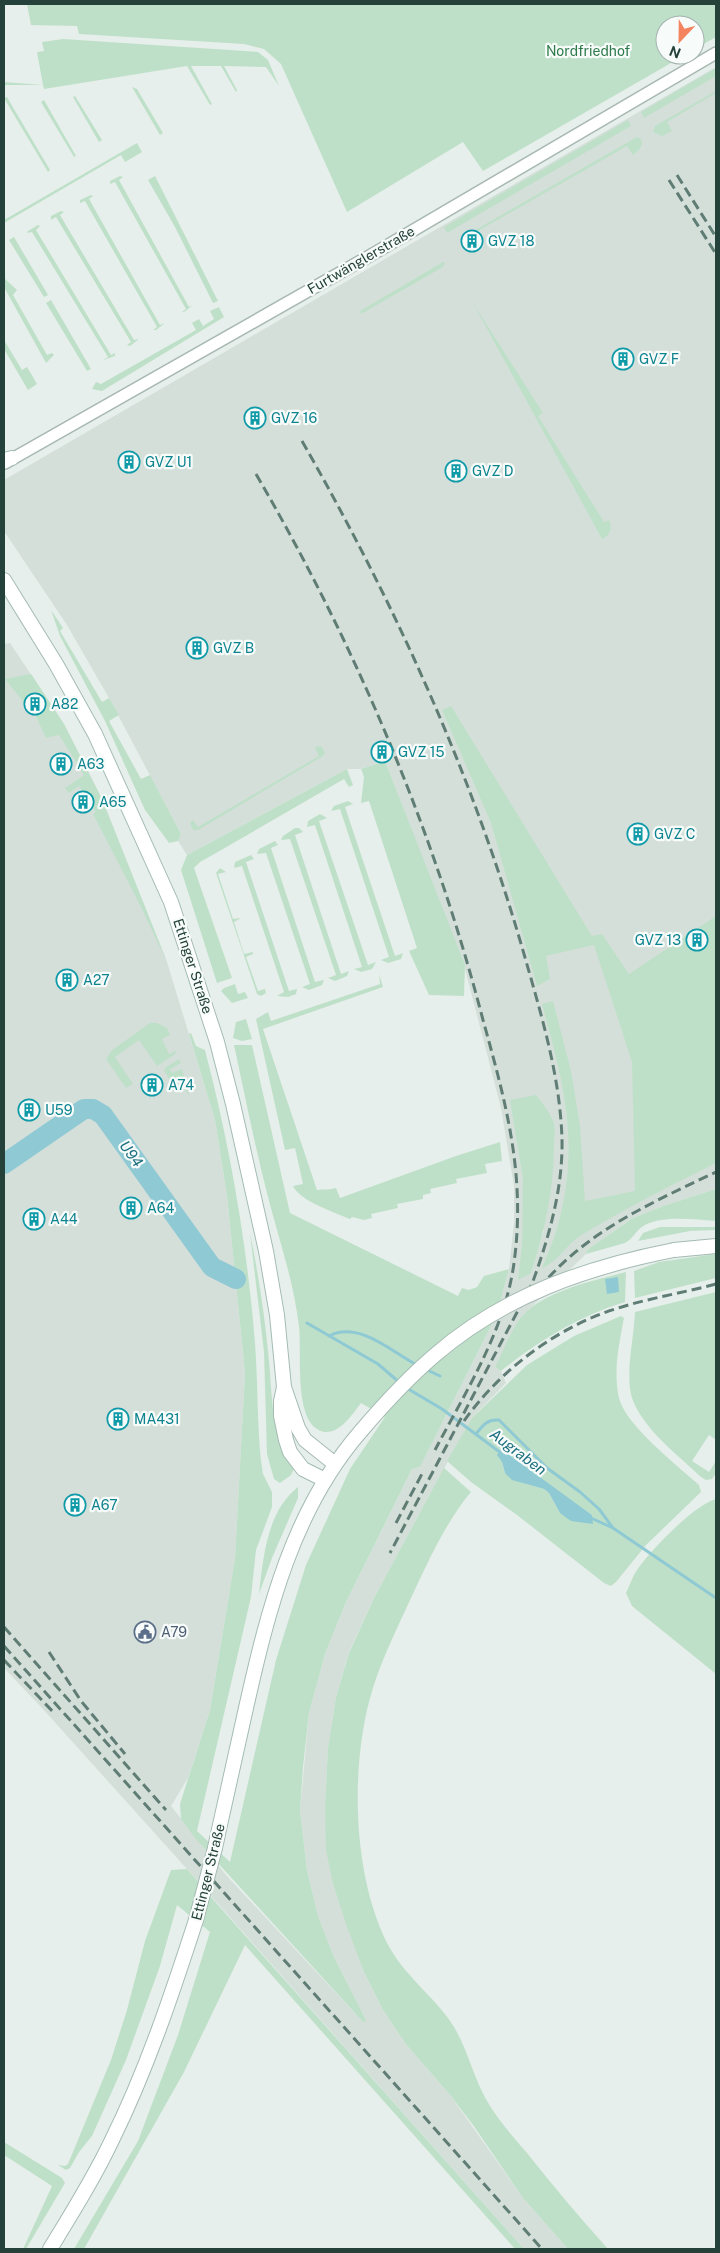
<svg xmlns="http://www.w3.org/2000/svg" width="720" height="2253" viewBox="0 0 720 2253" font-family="'Public Sans',sans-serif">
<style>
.built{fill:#d4dfda;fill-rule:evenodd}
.green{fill:#bfe0c8;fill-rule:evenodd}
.water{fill:#8ec9d4}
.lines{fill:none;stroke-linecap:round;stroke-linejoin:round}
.stream{stroke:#8ec9d4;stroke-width:3}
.river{stroke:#8ec9d4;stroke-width:20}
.tertiary-casing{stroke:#a8b8b2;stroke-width:14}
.secondary-casing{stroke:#a4bbb3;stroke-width:16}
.tertiary{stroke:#fff;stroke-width:11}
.secondary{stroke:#fff;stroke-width:14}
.rail{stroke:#5f7d75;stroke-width:3;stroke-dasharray:10 5;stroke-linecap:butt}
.secondary-bridge-casing{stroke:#a4bbb3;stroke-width:16;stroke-linecap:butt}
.secondary-bridge{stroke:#fff;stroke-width:14}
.labels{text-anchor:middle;stroke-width:4.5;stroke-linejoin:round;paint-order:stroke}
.park-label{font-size:14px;fill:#2d7a4b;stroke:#f7fbf9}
.culture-label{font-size:14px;fill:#0d838f;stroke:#f7fbf9;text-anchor:start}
.street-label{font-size:14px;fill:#24423a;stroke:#f7fbf9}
.service-label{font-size:14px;fill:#4e5e75;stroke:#f7fbf9;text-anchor:start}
.water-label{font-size:15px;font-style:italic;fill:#1c6f80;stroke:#f7fbf9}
</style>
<rect width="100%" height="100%" fill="#e6efeb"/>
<path class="built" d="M716,67V1189L663,1206L633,1218L588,1249L586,1254L522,1316L495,1367L501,1371L506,1383L472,1418L459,1441L374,1598L349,1652L336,1697L328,1748L325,1805L333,1884L364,1972L383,2010L405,2043L450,2095L523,2198L568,2249H524L187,1869L42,1708L4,1668V642L5,644L10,643L64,724L102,799L167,962L215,1120L227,1196L245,1373L235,1558L210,1710L188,1778L171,1806L226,1875L364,2023L366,2020L334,1957L318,1916L307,1870L300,1811L309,1713L325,1654L346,1602L412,1469L420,1467L497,1314L509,1269L514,1223V1186L501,1108L464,965L385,761L361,769H347L187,855L178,841L181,834L109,698L67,625L4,531V480ZM523,1225L544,1230L531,1273L522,1244Z"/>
<path class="green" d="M27,4H716V37L695,49V25H665V55H685L483,171L463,142L347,212L281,64L264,49L244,44L79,34L77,26L31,25Z
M63,39L258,52L268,60L279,86L266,67L224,66L237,90L236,92L221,66H191L212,104L210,105L187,66L44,89L43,85H4V82L43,85L37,52L44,51L42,42Z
M716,68V76L644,118L641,112Z
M132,87L137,89L163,133L160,135Z
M716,91V93L667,122L672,131L662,136L653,132L655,126Z
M75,96L102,140L99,142L73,97Z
M7,97L11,104L50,170L48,172L4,98Z
M44,100L76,156L74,157L41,102Z
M628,120L631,126L447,233L444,227Z
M637,137L641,139L642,144L639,150L633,155L627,146L471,235L477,244L473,247L463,244L461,241L465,236Z
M137,143L142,152L125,162L121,155L4,223V220Z
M120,176L123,177L119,180L189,307L193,305L184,312H182L186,309L115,182L110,184V181Z
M155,176L218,301L213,303L175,227L148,180Z
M91,195L93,196L89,199L160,325L165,323L156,330H153L157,327L85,201L80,203V200Z
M61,211L64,212L60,215L134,340L139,339L130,346L127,345L131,342L56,217L51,220V216Z
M38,225L40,226L36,230L111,355L115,353V356L103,360L108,357L32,232L27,233L28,231Z
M14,237L48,295L44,297L9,240Z
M443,262L445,263L443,267L361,314L360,311Z
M4,278L17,290L13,295L47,355L52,353L54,355L46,363L4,287Z
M51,300L91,369L87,371L46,303Z
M473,303L543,413L538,416L604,522L609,520C613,527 610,536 602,539Z
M219,307L224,317L102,391L92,389L96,382L101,384L196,330L192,323L199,319L203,326L214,319L210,311Z
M4,340L22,370L27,367L37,384L28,390L4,349Z
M51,610L63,628L60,631L102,702L109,698L119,715L109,721L141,779L150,775L181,834L178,841L169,843L145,810L105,721L60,636Z
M31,674L64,724L102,799L167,962L139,903L93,814L96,812L79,786L69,793L65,788L84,775L59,735L46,738L34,712L44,704L38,695L25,704L5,679Z
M451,706L592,936L602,934L629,974L716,916V1163C670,1186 624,1209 580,1236C566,1245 559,1261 542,1268C548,1253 555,1237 559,1221C580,1140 563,1082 542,1004L553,1001L571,1071L580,1126L585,1201L635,1191L632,1062L594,945L546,956L550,979L537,986L491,823L442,710Z
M318,746L322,747L325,753L323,756L198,830H193L190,823L193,820L198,827L319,756L315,748Z
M385,761L465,965L464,996L429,995L409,951L417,948L369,801L361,803L364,777L361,769Z
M347,769L353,785L349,787L344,779L216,853L200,862L194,868L232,978L217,983L181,870L187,855Z
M348,801L353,804L345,807L395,956L403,953L401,959L388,963L381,960L389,957L340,809L331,811L334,806Z
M320,814L327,818L319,821L368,965L376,962L372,969L361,972L354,969L362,967L315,825L307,827L308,821Z
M295,828H299L303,832L295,835L341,974L349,971L347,976L335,981L328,978L336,975L290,839L281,840L283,836Z
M275,841L278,845L271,848L315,982L324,980L322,985L309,990L302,987L310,984L266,853L257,854L259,849Z
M251,855L254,859L246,862L289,991L297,989L296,994L288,997L277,996L284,992L242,866L234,868L235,862Z
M220,868L226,872L218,874L233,919L241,918L234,922L244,954L253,952V954L246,957L258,991L265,989L266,993L261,996L257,994L216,873Z
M379,974L383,987L263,1029L317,1190C324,1189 330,1190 336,1188L340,1198L456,1156L500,1142L502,1161L485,1164L487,1173L456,1179L457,1183L430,1189L431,1193L423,1195V1199L397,1204L398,1208L371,1214L372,1218L364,1220L352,1217L350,1219C334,1212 300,1201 293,1186L303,1184L295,1148L285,1150L256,1019L268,1012L271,1021L380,984Z
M235,984L238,994L245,992L248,998L232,1003L221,991L224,988Z
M246,1019L252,1039L242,1041L233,1038L236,1022Z
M150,1023H157L167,1028L170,1035L162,1039L169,1054L176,1051L175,1054L157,1066L139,1040L115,1057L133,1084L126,1088L106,1059L112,1050Z
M191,1033L196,1046L205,1050C230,1146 247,1244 255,1343C258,1382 257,1422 261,1461L263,1474L272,1492V1507L256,1550L251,1597L197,1831L230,1862L276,1660L306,1565L350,1469L385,1417L361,1403C352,1415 335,1441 317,1429C294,1414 302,1351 299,1327C294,1282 279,1240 268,1197C255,1147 245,1096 234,1045H252L290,1213L458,1296L462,1288L469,1290L477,1287L484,1276L509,1269L497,1314L420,1467L412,1469L346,1602L325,1654L309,1713L303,1767L300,1811L307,1870L318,1916L334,1957L366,2020L364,2023L195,1838L181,1819L180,1804L210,1710L235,1558L245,1373L227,1196L215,1120L189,1034Z
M179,1059L181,1063L170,1069L172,1073L182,1069L189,1096L177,1078L170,1080L164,1071L165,1068Z
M536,1095C542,1103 549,1111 553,1121C556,1128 554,1137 554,1144C554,1189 545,1231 531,1273L518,1280L522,1244L523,1179L510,1100Z
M716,1189V1221C694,1220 666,1215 645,1225C636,1230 633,1239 625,1243L586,1254L588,1249L633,1218L663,1206Z
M660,1227H716V1230L690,1231L638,1241L643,1233Z
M250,1233C258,1272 264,1311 268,1351C273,1394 269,1431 294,1469L291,1475L280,1483L274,1479L267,1454L264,1352Z
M716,1254V1278L635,1298L634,1271L659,1262Z
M626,1272L625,1302C579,1316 538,1341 501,1371L495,1367C503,1352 512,1327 523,1315C545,1291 595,1280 626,1272Z
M716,1292V1440L709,1435L692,1461L709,1472L716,1461V1473L712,1479L706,1480L701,1477C678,1455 634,1422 630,1389C627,1364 634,1337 635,1312Z
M621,1316L624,1318C619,1344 613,1371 619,1398C626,1426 677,1465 699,1485L701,1492L646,1545L616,1582L611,1586L604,1583L517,1515L471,1482L447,1461L472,1418L527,1365L574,1336ZM514,1457L533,1474L592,1515L560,1513L549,1493L544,1489L526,1484L505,1473L502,1462Z
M444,1468L471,1492C443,1525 423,1573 404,1613C393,1637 381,1662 373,1688C349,1764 352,1881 391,1950C408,1979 437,1999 454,2027C469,2052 474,2081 490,2106C500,2122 514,2138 527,2153C553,2186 580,2218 608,2249H568L523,2198L473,2125L450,2095L405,2043L383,2010L364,1972L347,1927L333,1884L326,1850L325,1805L328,1748L336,1697L349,1653L374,1598Z
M298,1487V1498L272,1558L259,1594C263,1558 267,1511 298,1487Z
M716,1499V1674L632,1606L626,1593C629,1587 631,1581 634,1575C645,1555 695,1504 716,1499Z
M187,1869L218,1905L524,2249H515L245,1945L184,2072L84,2249H74L138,2141L178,2035L210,1932L177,1905L160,1966L126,2060L92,2136L79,2152L70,2168L66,2170L58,2165L65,2166L68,2164L111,2060L127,2010L145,1941L171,1870Z
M4,2142L62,2178L65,2183L26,2249H23L52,2186L4,2155Z"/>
<path class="water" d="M618,1277L619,1292L607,1294L605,1279Z
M501,1449L592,1515L593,1524L571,1521L560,1513L549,1493L544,1489L512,1480L505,1473L502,1462L497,1455Z"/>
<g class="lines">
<path class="stream" d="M224,1275L236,1279
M307,1323L378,1364L400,1383
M329,1336C359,1320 393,1353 417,1365
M425,1369L440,1376
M405,1387L442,1409L501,1453
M476,1434C483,1425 487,1419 499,1420L547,1468L580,1492L599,1509L613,1528
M591,1518L613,1528L716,1598"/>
<path class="river" d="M4,1164L84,1109H93L103,1115L212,1267L236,1279"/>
<g class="tertiary-casing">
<path id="tertiary" d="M5,463L366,258L716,53"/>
</g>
<g class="secondary-casing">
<path id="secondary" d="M4,460L12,458
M4,580L56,664L95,734L171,902L217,1042L233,1104L266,1251L277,1315L284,1387L281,1401V1416L286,1440L290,1452L303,1469L325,1480
M674,1250L716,1246
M284,1387L298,1428L305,1440L335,1464
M215,1848C225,1801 236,1754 246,1708C268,1610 293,1509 361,1431
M50,2249C72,2213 94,2178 112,2140C147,2069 172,1994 196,1920"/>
</g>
<use href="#tertiary" class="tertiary"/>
<use href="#secondary" class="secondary"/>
<path class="rail" d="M677,175L716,237
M669,180L716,254
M302,441C395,604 472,773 524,954C541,1014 560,1075 562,1139C563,1189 549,1237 532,1284L390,1553
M256,474C356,646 433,828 483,1020C506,1103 526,1175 514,1263C505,1330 466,1391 435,1450
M530,1301C575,1236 647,1205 716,1172
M464,1421C496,1376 541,1340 591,1318C630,1301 675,1295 716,1284
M396,1523L424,1470
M4,1627L166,1810
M4,1646L542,2249
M49,1652L81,1701L125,1754
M4,1660L55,1714"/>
<g class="secondary-bridge-casing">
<path id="secondary-bridge" d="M361,1431C384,1404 408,1378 435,1355C503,1296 587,1267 674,1250
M196,1920L215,1848"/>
</g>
<use href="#secondary-bridge" class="secondary-bridge"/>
</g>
<defs>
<g id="building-ring" transform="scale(1.125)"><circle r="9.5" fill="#f7fbf9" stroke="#0f9aa8" stroke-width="1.5"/><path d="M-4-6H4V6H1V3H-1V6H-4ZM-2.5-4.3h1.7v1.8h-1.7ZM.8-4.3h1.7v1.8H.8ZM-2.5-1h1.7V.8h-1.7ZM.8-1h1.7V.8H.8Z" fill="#0f9aa8"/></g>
<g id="civic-ring" transform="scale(1.125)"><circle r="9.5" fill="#f7fbf9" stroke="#5c6f8a" stroke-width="1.5"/><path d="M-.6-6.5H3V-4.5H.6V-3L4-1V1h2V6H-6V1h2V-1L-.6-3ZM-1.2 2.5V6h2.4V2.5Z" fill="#5c6f8a"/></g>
</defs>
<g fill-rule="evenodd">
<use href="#building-ring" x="472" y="241"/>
<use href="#building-ring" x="623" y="359"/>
<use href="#building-ring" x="255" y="418"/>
<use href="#building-ring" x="129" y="462"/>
<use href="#building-ring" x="456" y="471"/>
<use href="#building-ring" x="197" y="648"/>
<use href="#building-ring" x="35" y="704"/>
<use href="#building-ring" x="382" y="752"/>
<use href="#building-ring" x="61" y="764"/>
<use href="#building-ring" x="83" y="802"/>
<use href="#building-ring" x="638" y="834"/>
<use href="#building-ring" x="697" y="940"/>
<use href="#building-ring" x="67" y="980"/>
<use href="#building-ring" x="152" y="1085"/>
<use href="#building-ring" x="29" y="1110"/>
<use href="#building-ring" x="131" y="1208"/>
<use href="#building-ring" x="34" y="1219"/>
<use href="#building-ring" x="118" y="1419"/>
<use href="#building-ring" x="75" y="1505"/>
<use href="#civic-ring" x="145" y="1632"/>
</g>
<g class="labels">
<g class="park-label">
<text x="588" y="56">Nordfriedhof</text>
</g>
<g class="culture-label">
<text x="488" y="246">GVZ 18</text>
<text x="639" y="364">GVZ F</text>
<text x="271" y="423">GVZ 16</text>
<text x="145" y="467">GVZ U1</text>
<text x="472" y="476">GVZ D</text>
<text x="213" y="653">GVZ B</text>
<text x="51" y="709">A82</text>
<text x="398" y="757">GVZ 15</text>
<text x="77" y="769">A63</text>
<text x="99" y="807">A65</text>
<text x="654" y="839">GVZ C</text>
<text x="681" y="945" text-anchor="end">GVZ 13</text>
<text x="83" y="985">A27</text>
<text x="168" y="1090">A74</text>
<text x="45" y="1115">U59</text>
<text x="147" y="1213">A64</text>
<text x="50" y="1224">A44</text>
<text x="134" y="1424">MA431</text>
<text x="91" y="1510">A67</text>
</g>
<g class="street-label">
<text transform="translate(361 260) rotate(-30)" y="5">Furtwänglerstraße</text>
<text transform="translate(193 966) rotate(72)" y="5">Ettinger Straße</text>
<text transform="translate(208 1872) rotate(-76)" y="5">Ettinger Straße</text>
</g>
<g class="service-label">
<text x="161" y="1637">A79</text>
</g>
<g class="water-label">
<text transform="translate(131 1154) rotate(54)" y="5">U94</text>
<text transform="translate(518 1452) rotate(37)" y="5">Augraben</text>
</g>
</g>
<rect width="720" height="2253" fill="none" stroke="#24423a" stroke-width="10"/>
<g transform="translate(680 40) rotate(202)"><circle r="24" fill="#f7fbf9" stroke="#a3b1ad"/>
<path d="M0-4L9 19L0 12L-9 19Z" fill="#f4845f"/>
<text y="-8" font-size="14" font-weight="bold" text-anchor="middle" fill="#24423a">N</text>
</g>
</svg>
